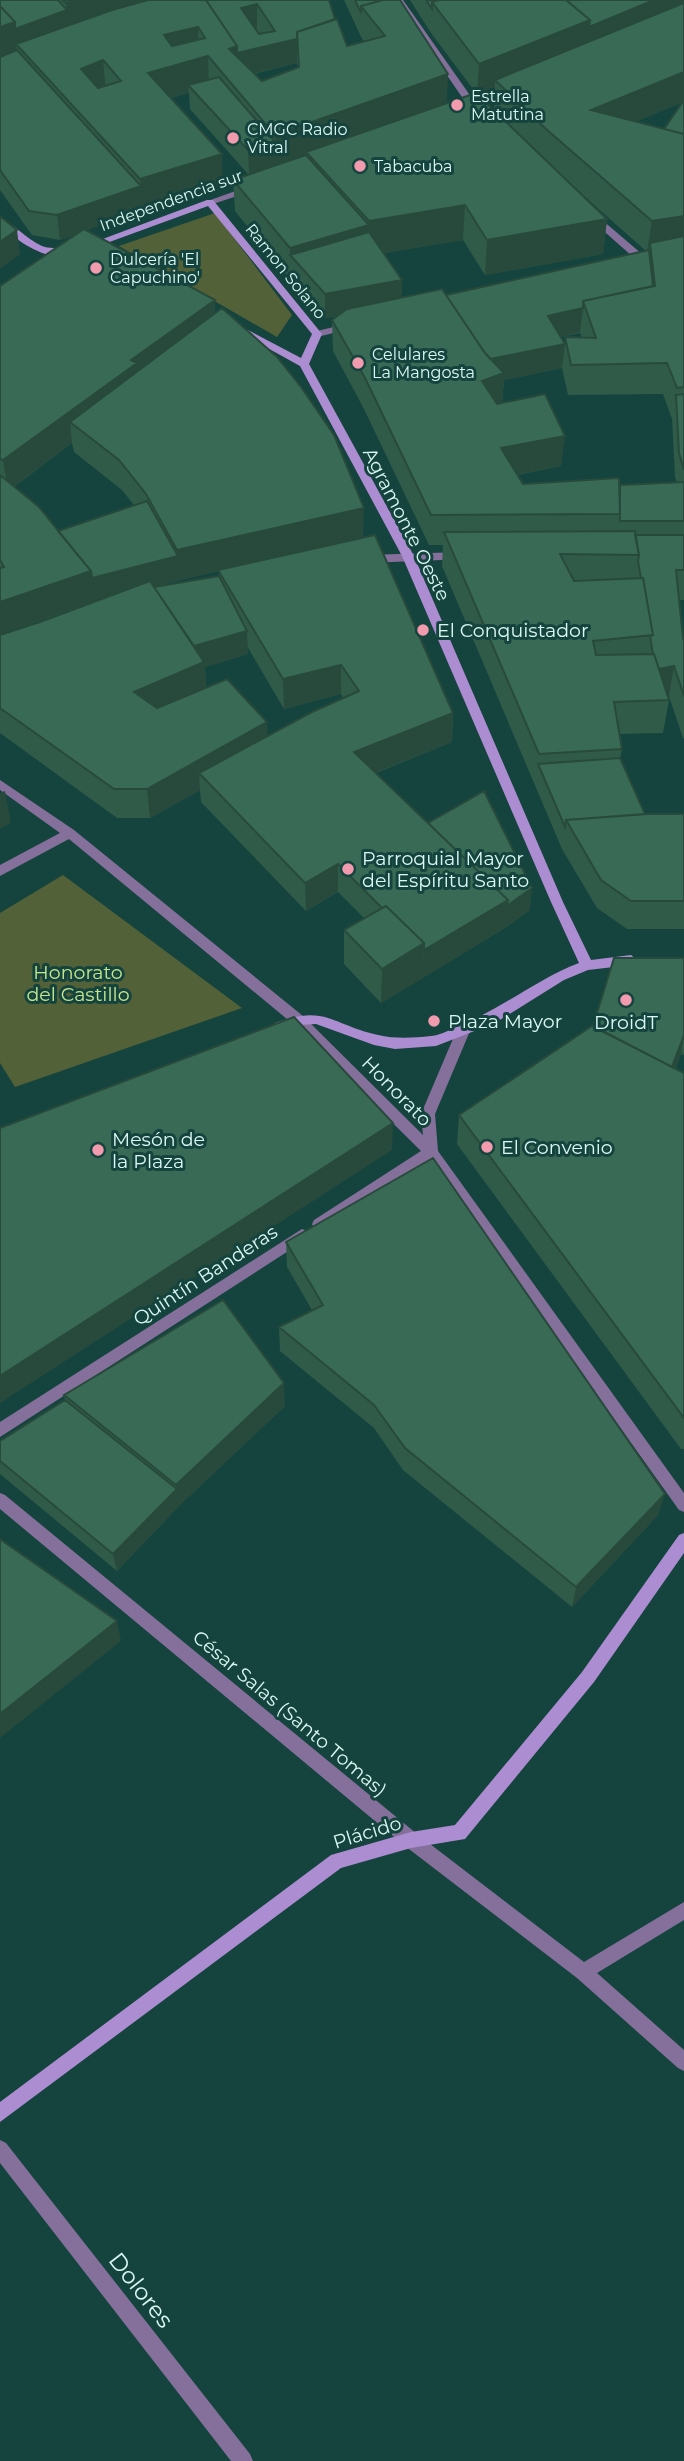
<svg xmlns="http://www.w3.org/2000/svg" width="684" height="2461" viewBox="0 0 684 2461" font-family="Montserrat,sans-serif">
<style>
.green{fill:#526137}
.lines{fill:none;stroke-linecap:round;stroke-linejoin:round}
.street{fill:#84709b;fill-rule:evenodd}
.secondary{fill:#ac8dd1;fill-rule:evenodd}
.wall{fill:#315b49;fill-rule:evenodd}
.shaded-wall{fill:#284a3c}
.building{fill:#396a55;stroke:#284a3c;stroke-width:2;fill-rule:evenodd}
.poi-dot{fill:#f29aae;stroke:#15443e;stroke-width:2.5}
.labels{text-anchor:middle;stroke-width:6;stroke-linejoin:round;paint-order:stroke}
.far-poi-label{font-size:16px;fill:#daf8f3;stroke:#15443e;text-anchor:start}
.far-street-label{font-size:16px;fill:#daf8f3;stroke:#15443e}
.street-label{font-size:19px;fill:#daf8f3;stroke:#15443e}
.poi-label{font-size:19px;fill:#daf8f3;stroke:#15443e;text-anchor:start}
.park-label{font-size:19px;fill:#c5e68c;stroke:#15443e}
.near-street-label{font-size:23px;fill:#daf8f3;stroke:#15443e}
</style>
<rect width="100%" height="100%" fill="#15443e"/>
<path class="green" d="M215,213L292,315L277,337L119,246Z
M63,875L242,1008L15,1087L0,1063V913Z"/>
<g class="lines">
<path class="street" d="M395,0H403L481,111L479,113H473Z
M252,185L255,186V190L210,205L205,202Z
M589,214H595L649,260V264H641L589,218Z
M350,323L355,326L354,328L317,337L312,334L313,332Z
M462,552L466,553V559L367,563L361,559L367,555Z
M0,780L74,830L303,1016L423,1135L421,1114L458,1027H468L470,1031L435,1114L438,1151L684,1493V1512L679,1510L429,1160L324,1228H314L312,1224L314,1220L421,1151L293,1024L69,839L0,876V865L60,833L0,790Z
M302,1229L307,1231L309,1235L307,1239L0,1437V1422Z
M0,1493L5,1495L417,1834L584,1962L684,1902V1920L597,1973L684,2050V2071L678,2068L577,1978L405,1846L0,1509Z
M0,2140L6,2143L250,2454L253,2461H231L0,2163Z"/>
<path class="secondary" d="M207,200H213L322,334L309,364L414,556L563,902L591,960L631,955L637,960L631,965L588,970L564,980L495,1023L436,1046L395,1049L374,1045L316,1024L299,1025L280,1032L273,1027L275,1023C326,1004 332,1025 378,1035C395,1039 413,1038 431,1036C441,1035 451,1029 461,1025C503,1008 537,979 579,963L551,902L402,556L300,366L237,331L242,328L246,329L301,358L312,334L208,206L93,248L84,246Z
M0,218C15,224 26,239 42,246C52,250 66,246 74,251C49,266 19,241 0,226Z
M684,1533V1553L594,1682L465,1839L411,1848L341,1868L0,2122V2102L331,1855L411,1832L455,1825L582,1672L679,1535Z"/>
</g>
<path class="wall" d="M0,0H329L335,19L347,46L364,42L361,37L344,0H400L447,103L476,93L431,33L410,0H684V600H679L683,638L684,637V738H683L669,696H668L669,700L663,733L619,734L622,749L620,758L645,814H684V929H627L597,908L562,849L442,566L443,545H429L364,409L333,351L332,320L338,316L325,318L290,279L235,211L233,180L249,175L190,109L189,93L171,98L223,185L143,210L86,230L215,312L363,537L453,713L452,742L376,773L428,823L530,910L505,928L381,1003L344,964V930L364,918L338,892L306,911L201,802L200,790L150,818H117L0,733V635L40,622L98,601L0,634V286L78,233L60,240L32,235L0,190ZM297,63L298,67L262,81L254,74ZM495,88L494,110L477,95ZM683,102L664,129L635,122ZM567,181L646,251L446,295L402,298L384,253L463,240L485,275L603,254L607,219ZM580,333L582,338L565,337V344L560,337ZM562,368L568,395L663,394L672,419L675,477L677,482L620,485L523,484L517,475L561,466L502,403L504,380ZM72,443L74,452L122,490L134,505L58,531L14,487ZM219,571V576L154,587L180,580ZM247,646L284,709L341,694L343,698L267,736L206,688L205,667L248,654Z
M684,958V1055L681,1054L676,1068L684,1073V1449H681L457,1144L459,1115L592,1026Z
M286,1242L658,1515L572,1607L403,1470L374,1428L280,1351L279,1327L312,1310L287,1267Z
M64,1395L285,1406L179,1506L117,1571L0,1474V1441L65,1400Z"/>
<path class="shaded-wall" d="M78,0H184L16,44L17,53L0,59V27L15,22L67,10L66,3Z
M654,0H684V10L587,51L589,27Z
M257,4V28L242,32L241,8Z
M590,20L587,51L495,80V88L477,95L479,64Z
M198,27L199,58L166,66L164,35Z
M297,39V63L238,77L229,49L237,46Z
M208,56L209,87L188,85L189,93L150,104L148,73Z
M103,60L106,91L84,100L81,69Z
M684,72V102L588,141L591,110Z
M448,74L447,105L306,152V156L276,166L275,135Z
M275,142L276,166L249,175L248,150Z
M222,154L223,185L143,210L140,179Z
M141,186L143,210L60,240L57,215Z
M465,205L463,240L368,256L369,221Z
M684,216V246L650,243L649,252H647L652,221Z
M607,219L603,254L485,275L487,240Z
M369,225L368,256L290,255V248Z
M17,230L20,254L0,269V242Z
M402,280V304L325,318V294Z
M215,300L216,331L70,422L72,443L8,491L3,460L131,360Z
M583,308L580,332L546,340L548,316Z
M565,344L562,368L504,380L502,404L480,412L484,360Z
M565,436L561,466L499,478L501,448Z
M364,508L363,538L180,580L177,550Z
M178,556L180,580L95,601L92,578Z
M91,571L95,601L0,634V602Z
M247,631L248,654L205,667L206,691L138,721L134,692L191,647Z
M341,665V694L284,709L283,679Z
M674,666L669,696L654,698L659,669Z
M453,713L452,742L354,781V752Z
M267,722L268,752L199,773L200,790L150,818L147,789Z
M5,791L11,823L0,829V793Z
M338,864V892L306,911L305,883Z
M532,888L530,910L505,928L507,906Z
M508,900L505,928L423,978L424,950Z
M424,943L423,978L381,1003L382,969Z
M684,1035L681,1054L665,1096L671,1070Z
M393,1123L392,1150L0,1403V1376Z
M284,1383L285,1406L179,1506L176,1485Z
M177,1489L179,1506L117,1571L113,1554Z
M665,1494L658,1515L572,1607L576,1587Z
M117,1621L121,1641L0,1738V1714Z"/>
<path class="building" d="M0,0H58L67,10L15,29V22L0,6Z
M63,0H78L66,3Z
M148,0H206L237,46L229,49L262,81L299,67L297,32L337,19L347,46L385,36L361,6L383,0H400L448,74L275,135L208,56L148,73L222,154L140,179L16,44L112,10ZM198,27L205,38L172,46L164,35ZM103,60L121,81L98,88L81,69Z
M206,0H329L335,19L297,32V39L237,53V46ZM257,4L275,31L259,34L241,8Z
M355,0H383L361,6V13Z
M426,0H439L432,2V9Z
M439,0H566L590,20L479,64L432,2Z
M566,0H654L589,27L590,20Z
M684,3V72L591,110L684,134V216L652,221L546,129L495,80Z
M0,6L15,22L0,27Z
M17,50L141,186L57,215L29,211L0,170V57Z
M219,77L275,142L248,150L188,85Z
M476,93L607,219L487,240L465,205L369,221L306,152Z
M684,100V134L664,129Z
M306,155L369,225L290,248L233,180Z
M0,216L17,230L0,242Z
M84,229L215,300L131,360L137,363L3,460L0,459V286Z
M369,232L402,280L325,294L290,255Z
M684,236V387L677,388L667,363L571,365L565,337L596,338L583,301L655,286L650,243Z
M649,250L653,286L583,301V308L548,316L565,344L490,359L485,353L446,295Z
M442,289L485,353L504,373L482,381L497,404L545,394L565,436L501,448L523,484L619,478L620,514L431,515L365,378L332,320L347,309Z
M222,308L277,357L301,387L334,435L364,508L177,550L146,494L119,460L70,422Z
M684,394V470L679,453L676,395Z
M0,475L39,507L91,571L0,602V568L4,567L0,560Z
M684,482V521H620V485Z
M147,501L178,556L92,578L91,571L58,531Z
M635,531L639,555L560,554L574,581L643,578L653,635L593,641L596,655L654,654L669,700L614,702L622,749L539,754L444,532Z
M375,535L453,713L354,752L508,900L424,950V943L386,906L382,908L338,864L305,883L199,773L312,712L359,691L341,665L283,679L218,570Z
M635,535H684V570H676L683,638L684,637V696L674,666L659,669L654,654H653L650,636L653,635L643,578H641L638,561L639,555Z
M219,576L247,631L194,646L154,587Z
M150,581L204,662L134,692L157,708L227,679L267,722L147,789H114L0,708V635L40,622Z
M620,758L645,814L566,820L565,827L538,764Z
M484,791L532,888L507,906L508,900L428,823Z
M648,814H684V901H631L601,880L566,820Z
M386,906L424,943L382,969L344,930Z
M614,958H684V1035L672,1067L593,1026Z
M294,1017L393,1123L0,1376V1128Z
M592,1026L684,1073V1418L459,1115Z
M433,1158L665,1494L576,1587L405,1448L374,1405L279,1327L323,1305L286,1242Z
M223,1300L284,1383L176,1485L64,1395Z
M65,1400L177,1489L113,1554L0,1461V1441Z
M0,1539L117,1621L0,1714Z"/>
<g class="poi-dot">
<circle cx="457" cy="105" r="7"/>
<circle cx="233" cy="138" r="7"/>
<circle cx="360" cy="166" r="7"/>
<circle cx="96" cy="268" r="7"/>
<circle cx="358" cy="363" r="7"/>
<circle cx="423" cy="630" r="7"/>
<circle cx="348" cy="869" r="7"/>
<circle cx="626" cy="1000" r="7"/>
<circle cx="434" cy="1021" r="7"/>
<circle cx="487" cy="1147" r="7"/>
<circle cx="98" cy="1150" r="7"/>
</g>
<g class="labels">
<g class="far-poi-label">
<text x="471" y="102">Estrella<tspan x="471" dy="18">Matutina</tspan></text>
<text x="247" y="135">CMGC Radio<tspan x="247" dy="18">Vitral</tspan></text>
<text x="374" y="172">Tabacuba</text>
<text x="110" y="265">Dulcería 'El<tspan x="110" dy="18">Capuchino'</tspan></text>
<text x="372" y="360">Celulares<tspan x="372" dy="18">La Mangosta</tspan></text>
</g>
<g class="far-street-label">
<text transform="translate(171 200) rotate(-20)" y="6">Independencia sur</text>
<text transform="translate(286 271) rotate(51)" y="6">Ramon Solano</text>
</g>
<g class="street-label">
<text transform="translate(407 524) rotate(63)" y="7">Agramonte Oeste</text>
<text transform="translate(397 1091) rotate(45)" y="7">Honorato</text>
<text transform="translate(205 1275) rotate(-33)" y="7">Quintín Banderas</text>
<text transform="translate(290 1713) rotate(40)" y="7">César Salas (Santo Tomas)</text>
<text transform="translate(367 1832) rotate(-17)" y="7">Plácido</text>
</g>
<g class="poi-label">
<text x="437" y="637">El Conquistador</text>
<text x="362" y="865">Parroquial Mayor<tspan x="362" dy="22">del Espíritu Santo</tspan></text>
<text x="448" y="1028">Plaza Mayor</text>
<text x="626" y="1029" text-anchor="middle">DroidT</text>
<text x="112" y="1146">Mesón de<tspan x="112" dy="22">la Plaza</tspan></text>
<text x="501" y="1154">El Convenio</text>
</g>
<g class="park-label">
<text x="78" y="979">Honorato<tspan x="78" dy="22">del Castillo</tspan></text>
</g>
<g class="near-street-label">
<text transform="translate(141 2290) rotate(52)" y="8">Dolores</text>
</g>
</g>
</svg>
